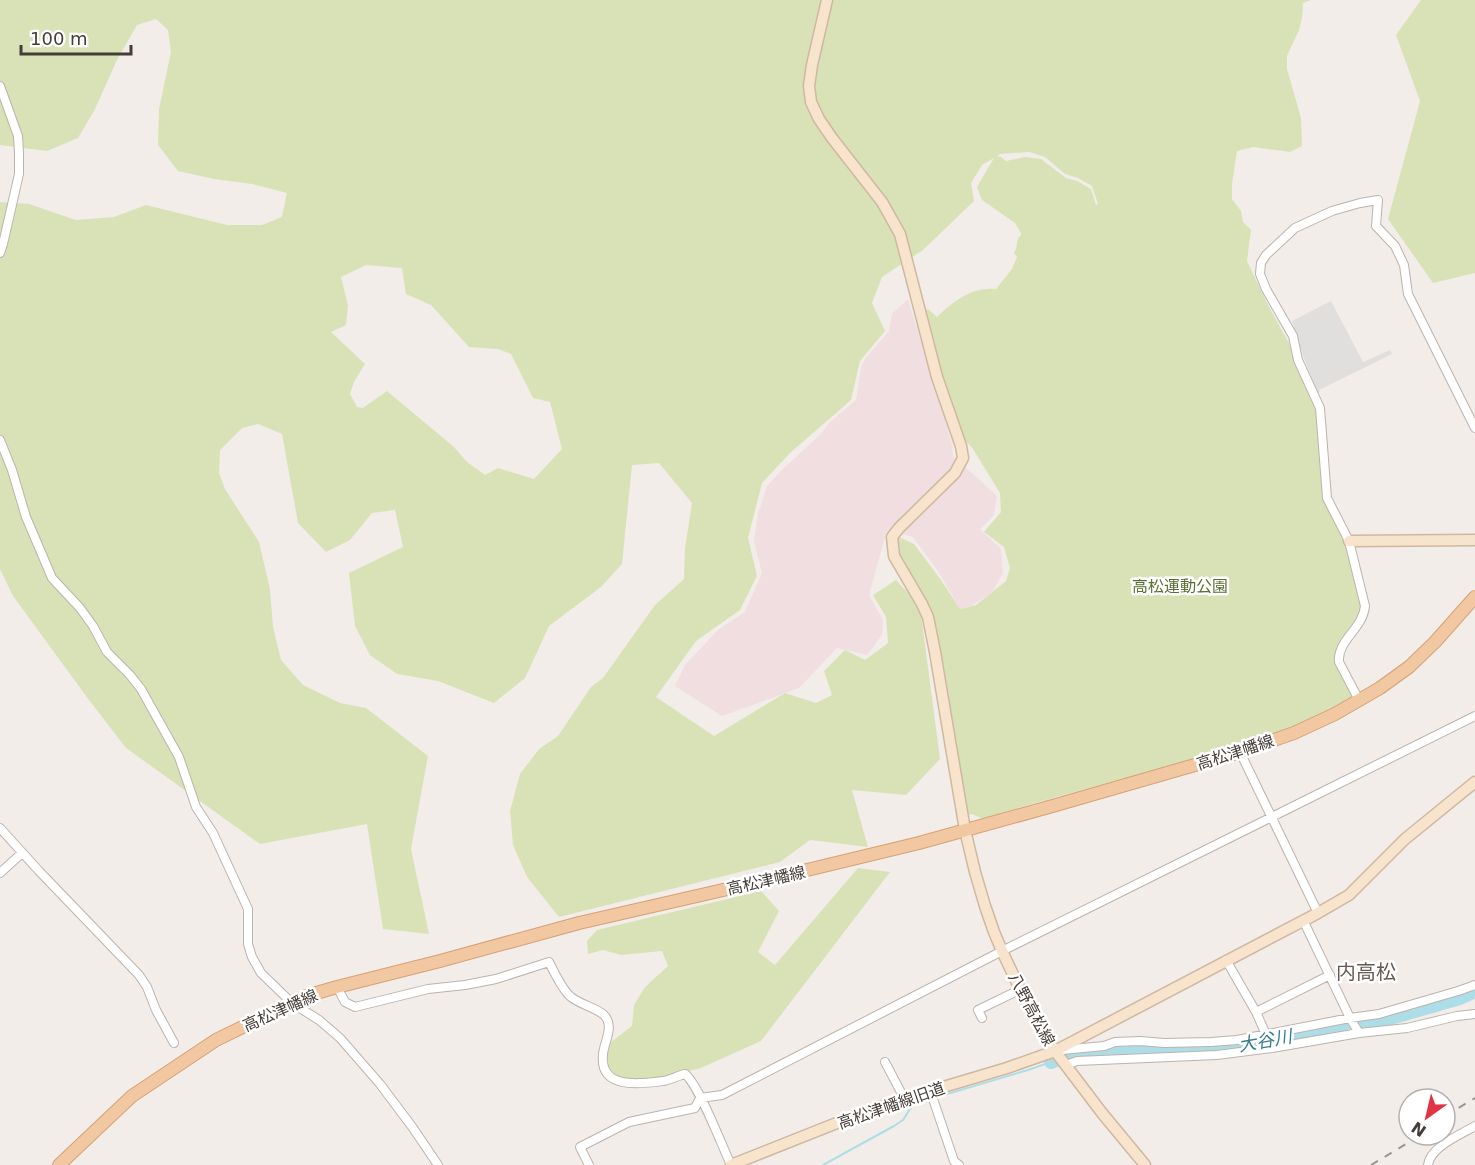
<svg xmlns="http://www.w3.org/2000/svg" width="1475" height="1165" viewBox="0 0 1475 1165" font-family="'DejaVu Sans','Noto Sans JP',sans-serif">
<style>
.medical{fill:#f1dee0}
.green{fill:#d9e2b7;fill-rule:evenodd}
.parking{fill:#e1dfdd}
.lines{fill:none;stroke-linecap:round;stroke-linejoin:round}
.stream{stroke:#addee8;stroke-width:2}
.river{stroke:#addee8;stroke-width:14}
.street-casing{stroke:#bdb3ad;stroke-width:10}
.secondary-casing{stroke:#cfb8a0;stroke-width:13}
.primary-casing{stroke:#d5a074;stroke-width:14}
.street{stroke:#fff;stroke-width:8}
.secondary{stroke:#f8e3cd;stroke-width:10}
.primary{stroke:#f2c8a2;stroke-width:12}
.rail{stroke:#979797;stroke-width:2;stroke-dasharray:8 8;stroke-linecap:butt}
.labels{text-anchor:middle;stroke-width:5;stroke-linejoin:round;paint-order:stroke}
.park-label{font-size:16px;fill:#597032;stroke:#fff}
.street-label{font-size:16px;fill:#453d38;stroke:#fff}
.water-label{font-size:18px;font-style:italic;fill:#377f8e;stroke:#fff}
.quarter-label{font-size:20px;fill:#675951;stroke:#fff}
</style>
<rect width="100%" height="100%" fill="#f2ede9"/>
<path class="medical" d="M908,299L952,444L953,456L997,496L994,515L980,529L1001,549L1003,573L992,592L971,606L960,609L938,571L912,536L886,533L869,595L883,620L882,635L867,655L837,648L799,688L722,716L675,686L685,665L718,630L745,612L762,573L754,542L758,514L767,486L783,469L821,434L829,423L856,400L861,367L864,360L889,331L892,314Z"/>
<path class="green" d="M0,0H1311L1303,3L1302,18L1299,30L1287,56V69L1301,118L1302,146L1290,152L1253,147L1237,151L1232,184V199L1241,211L1243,222L1251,230L1247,261L1267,303L1298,360L1320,392L1310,396L1317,413L1324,498L1345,536L1354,565L1362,613L1337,651L1355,697C1341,704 1328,712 1314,718C1208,762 1093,783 983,819L972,814L968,815L941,666L911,577L899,555V537L914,544L941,580L960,609L976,605L1006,581L1010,568L1004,547L984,532L1001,512L1000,493L973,449L965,440L943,376L937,362L924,312L928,309L937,317C954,301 971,287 996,289L1012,269L1017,257L1014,253L1016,249L1018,238L1021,235V233L1015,223L982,200L977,187L994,158L982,165L971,183L974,201L923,250L882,277L872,303L885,331L860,361L851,400L790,453L762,483L748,538L757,576L740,610L696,641L656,697L714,736L785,693L816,703L832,695L824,671L845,650L865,660L888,643L886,617L873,595L896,580L910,595L921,614L940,759L906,795L852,790L868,847L810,840L780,862L559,917L527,877L513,845L510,811L520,774L539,749L558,736L591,687L603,678L655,605L684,579L685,548L692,503L659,463L632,465L622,564L601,587L549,626L525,678L494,703L438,681L397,674L370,655L355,626L349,573L403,547L395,510L372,513L350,540L326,552L298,523L282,434L258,424L242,428L220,450L219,473L225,489L259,542L270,589L273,627L281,660L303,685L340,703L366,708L428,756L411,849L429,934L383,929L367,824L260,844L126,748L89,700L13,596L0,569V202L29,204L76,220L114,217L146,205L227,225H262L282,217L287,193L252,184L214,179L178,171L158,145L159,109L171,52L168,30L156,19L137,25L117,60L94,111L78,138L47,151L0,145ZM1029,152L1045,157L1065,174L1078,178L1092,186L1098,204L1096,205L1091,189L1077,181L1066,178L1041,159L1025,157L1006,161L1001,157L997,156L1000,154ZM366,265L402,268L406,294L431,305L469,347L498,349L511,354L533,398L550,402L562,449L534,479L498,468L485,475L467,462L454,447L387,391L363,408L357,407L350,394L354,382L365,364L331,332L346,325L348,305L341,277Z
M1421,0H1475V273L1433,283L1388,219L1420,101L1396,35Z
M858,868L890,872L761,1041L701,1068L677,1074L660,1080L630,1082L616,1078L608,1069L607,1056L611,1042L632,1026L634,1005L645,987L668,966L662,951L621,955L603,950L588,954L587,941L597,930L761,891L779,911L758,952L775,965Z"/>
<path class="parking" d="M1331,301L1363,362L1390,350L1392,354L1317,391L1305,361L1292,321Z"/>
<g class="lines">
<path class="stream" d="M823,1165L894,1126L903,1120L912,1106L937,1097L1028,1070L1051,1062"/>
<path class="river" d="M1051,1062L1071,1054L1229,1047L1373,1023L1460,998L1475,991"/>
<g class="street-casing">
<path id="street" d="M0,86L18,136L19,153V174L3,244L0,253
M0,440L12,470L26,517L52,578L80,608L93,626L107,652L130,675L141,689L179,757L196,807L213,833L248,909V944L252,957L261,973L292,1003L319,1020L340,1038L380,1084L413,1128L438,1165
M1359,700L1339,662C1337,640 1363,629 1365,606L1349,541L1327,498L1320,408L1298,360L1293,336L1266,289L1260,274L1261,263L1266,255L1295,228L1332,211L1360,203L1378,200L1376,226L1395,246L1404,265L1408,294L1475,428
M1240,752L1318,913
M0,828L39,871L139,975L147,987L156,1010L174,1043
M0,873L22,853
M1303,920L1350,1018L1359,1033
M1226,960L1256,1012L1272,1048
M337,987L345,1002L355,1007L428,989L465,985L496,979L549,962C554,972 563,991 571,997C581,1005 595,1007 604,1015C615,1026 604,1042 603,1054C599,1090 640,1084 663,1081C670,1080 677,1076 685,1074C699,1085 722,1146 731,1165
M1256,1012L1330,975
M982,1018L978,1010L1021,989
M1062,1050L1104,1046L1115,1042L1140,1041L1164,1043L1211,1042L1237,1040L1350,1018L1379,1014L1458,991L1475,985
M885,1062L904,1098
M1066,1065L1077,1061L1217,1055L1272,1048L1359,1033L1407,1028L1457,1016L1475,1014
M930,1090L954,1161L959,1165
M589,1165L580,1147L629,1122L695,1108L700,1098L722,1095L1002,951L1475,716
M1428,1165C1430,1147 1460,1135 1475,1126"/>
</g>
<g class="secondary-casing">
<path id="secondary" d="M827,0L812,65L809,86L811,102L819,119L832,138L882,202L900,234L937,377L961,446L963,458L955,473L899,528L892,537L894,556L922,604L928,617L935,652L965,830L975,872L985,906L994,932L1002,951L1019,987L1055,1051L1102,1113L1145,1165
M1349,541L1475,540
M731,1165L857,1115L893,1102L1007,1068L1055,1051L1318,913L1349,895L1405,839L1475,782"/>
</g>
<g class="primary-casing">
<path id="primary" d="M59,1165L132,1096L216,1040L306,996L337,987L440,961L579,923L745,885L919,843L1049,807L1240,752L1294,733L1335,714L1380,688L1409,667L1435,642L1475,597"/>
</g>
<use href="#street" class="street"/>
<use href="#secondary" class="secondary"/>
<use href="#primary" class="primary"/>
<path class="rail" d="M1445,1116L1475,1098
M1371,1165L1421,1135"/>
</g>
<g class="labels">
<g class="park-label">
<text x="1180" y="592">高松運動公園</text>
</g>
<g class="street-label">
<text transform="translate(1235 752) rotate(-18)" y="6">高松津幡線</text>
<text transform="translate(766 880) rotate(-13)" y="6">高松津幡線</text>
<text transform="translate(1032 1009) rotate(62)" y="6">八野高松線</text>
<text transform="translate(280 1010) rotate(-24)" y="6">高松津幡線</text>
<text transform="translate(891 1105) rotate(-19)" y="6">高松津幡線旧道</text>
</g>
<g class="water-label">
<text transform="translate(1265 1041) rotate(-10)" y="6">大谷川</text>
</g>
<g class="quarter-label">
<text x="1366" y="979">内高松</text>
</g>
</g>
<g transform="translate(1427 1117) rotate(214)"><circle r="28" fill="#ffffff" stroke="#b5b1af" stroke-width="1.5"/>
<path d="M0-4.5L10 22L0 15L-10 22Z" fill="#e03343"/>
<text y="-9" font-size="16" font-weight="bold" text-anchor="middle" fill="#453d38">N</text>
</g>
<path d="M21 45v9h110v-9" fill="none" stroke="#453d38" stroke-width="3"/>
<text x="30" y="45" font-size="18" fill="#453d38" stroke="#ffffff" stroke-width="4.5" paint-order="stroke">100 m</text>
</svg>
